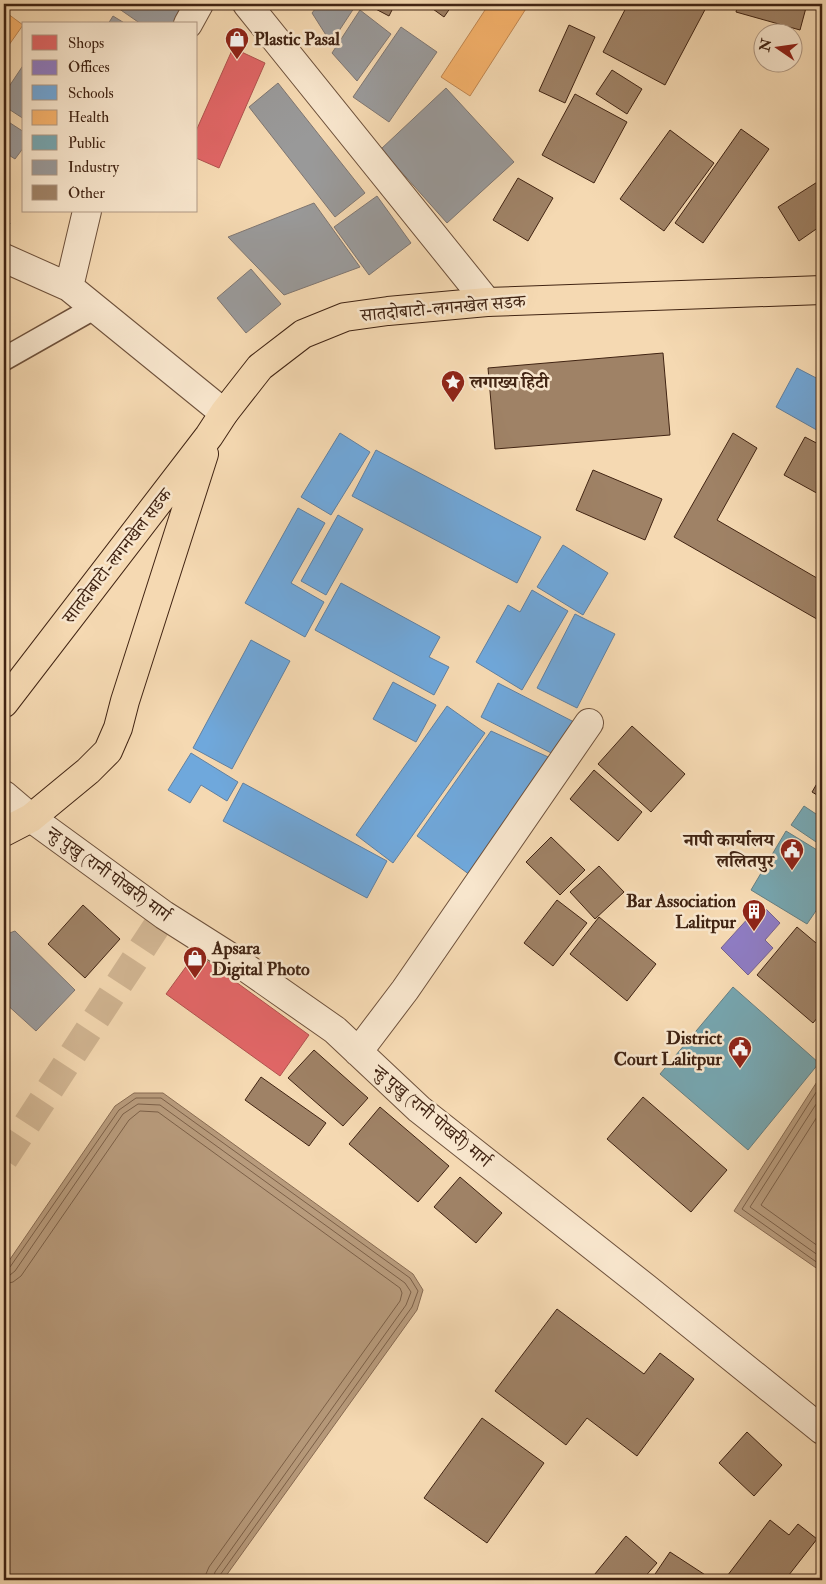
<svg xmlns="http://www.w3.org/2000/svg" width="826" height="1584" viewBox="0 0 826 1584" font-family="'IM FELL Double Pica','Noto Serif Devanagari',serif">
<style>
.water{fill:#b89b7c;stroke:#886b52}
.shops{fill:#e06666;stroke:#b0524d}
.offices{fill:#8e7cc3;stroke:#77628e}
.schools{fill:#6fa8dc;stroke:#6180a0}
.health{fill:#f6b26b;stroke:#c08751}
.public{fill:#76a5af;stroke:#667e80}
.industry{fill:#999;stroke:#7f7671}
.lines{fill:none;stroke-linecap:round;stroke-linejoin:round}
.shore{stroke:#7c6048;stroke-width:1}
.building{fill:#9f8266;stroke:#412413}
.pedestrian-tunnel{stroke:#d1b592;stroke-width:28;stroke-dasharray:28 14;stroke-linecap:butt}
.service-casing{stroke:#6e513b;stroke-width:25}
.minor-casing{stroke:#6e513b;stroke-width:30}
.tertiary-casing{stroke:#6e513b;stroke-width:30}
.primary-casing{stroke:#412413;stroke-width:30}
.service{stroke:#f8e6cd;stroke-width:22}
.minor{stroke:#f8e6cd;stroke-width:28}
.tertiary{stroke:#f8e6cd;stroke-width:28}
.primary{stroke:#f5d9b2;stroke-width:28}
.labels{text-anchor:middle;stroke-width:5;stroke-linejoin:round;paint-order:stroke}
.poi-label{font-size:18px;font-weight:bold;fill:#412413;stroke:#f8e6cd;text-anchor:start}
.street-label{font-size:18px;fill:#412413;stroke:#f8e6cd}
</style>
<rect width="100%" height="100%" fill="#f5d9b2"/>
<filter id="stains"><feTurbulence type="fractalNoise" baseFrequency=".004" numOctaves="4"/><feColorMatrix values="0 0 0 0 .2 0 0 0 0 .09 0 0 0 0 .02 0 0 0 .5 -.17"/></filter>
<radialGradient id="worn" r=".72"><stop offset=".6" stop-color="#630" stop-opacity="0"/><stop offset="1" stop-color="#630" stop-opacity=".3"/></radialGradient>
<path class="water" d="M822,1074V1272L734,1211Z
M134,1093H163L413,1274L423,1290L417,1310L223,1580H4V1268L115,1106Z"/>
<path class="shops" d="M233,48L265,63L219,168L196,158V131Z
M196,953L309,1035L280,1076L166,994Z"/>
<path class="offices" d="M761,904L780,923L765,940L773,948L748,975L721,948Z"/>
<path class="schools" d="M797,368L822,381V433L776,407Z
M340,433L370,452L331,515L301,497Z
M376,450L541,537L517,583L352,496Z
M298,508L325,523L291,583L324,602L305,637L245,603Z
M338,515L363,529L326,595L301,581Z
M563,545L608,573L583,615L537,587Z
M341,583L440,637L429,657L449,667L434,695L315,630Z
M532,590L568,611L522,690L476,662L508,605L520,612Z
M575,614L615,634L577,708L537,688Z
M251,640L290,661L232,769L193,748Z
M393,682L436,705L416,742L373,719Z
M498,683L576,723L559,757L481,717Z
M447,706L485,733L393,863L356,835Z
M491,731L557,761L470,875L417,836Z
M191,753L238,782L227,801L201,785L190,803L168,790Z
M243,783L387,861L367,898L223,821Z"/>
<path class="health" d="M489,4H529L470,96L441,77Z
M4,11L23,25L4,52Z"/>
<path class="public" d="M804,806L822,818V846L791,825Z
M786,831L822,853V902L807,924L751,890Z
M733,987L819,1063L748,1150L660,1074Z"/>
<path class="industry" d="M117,4H186L173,24H141L115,6Z
M319,4L356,5L331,43L312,13Z
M360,10L391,34L357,81L332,53Z
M113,16L126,24H108Z
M401,27L437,52L389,122L353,97Z
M24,64V119L4,106V94Z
M278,83L365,193L335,217L249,107Z
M446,88L514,162L447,223L381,149Z
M4,119L24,132V147L15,159L4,152Z
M377,196L411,243L369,275L334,227Z
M314,203L360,267L284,295L228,237Z
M4,221L10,223L4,238Z
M251,269L281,304L246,333L217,298Z
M15,931L75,990L36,1031L4,1002V935Z"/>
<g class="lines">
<path class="shore" d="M822,1083L742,1209L822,1266
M822,1095L750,1207L822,1258
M822,1109L761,1205L822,1249
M4,1270L10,1267L119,1110L136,1098H161L410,1278L418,1291L412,1307L220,1575L219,1580
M4,1276L10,1275L15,1271L123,1114L138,1104L160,1105L405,1283L411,1292L406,1305L215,1572L213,1580
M4,1284L13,1282L21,1276L129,1120L140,1111L158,1112L400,1288L402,1293L400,1301L209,1567L206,1574L205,1580"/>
</g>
<path class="building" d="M366,4H395L389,16Z
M426,4H453L444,17Z
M628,4H708L665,85L603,52Z
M738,4H807L800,30L736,12Z
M569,25L595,37L565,103L539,91Z
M612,70L642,89L627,114L596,94Z
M575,94L627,122L594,183L542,155Z
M741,129L769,149L703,243L675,223Z
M670,130L714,163L664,231L620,199Z
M518,178L553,198L528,241L493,220Z
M822,179V225L799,241L778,207Z
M663,353L670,435L495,449L488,368Z
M733,433L757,448L717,520L822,581V622L674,537Z
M805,437L822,446V496L784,475Z
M593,470L662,499L645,540L576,510Z
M632,726L685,774L651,812L598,764Z
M594,770L642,812L618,841L570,799Z
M822,775V798L812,792Z
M551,837L585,870L560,895L526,862Z
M599,866L624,892L595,919L570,892Z
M557,900L587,923L553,966L524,943Z
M83,905L120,939L85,978L48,944Z
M599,917L656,964L627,1001L570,954Z
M797,927L822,948V1012L813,1023L757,975Z
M314,1050L368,1098L343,1126L288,1078Z
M261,1077L326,1123L309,1146L245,1100Z
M643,1097L727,1170L691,1212L607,1139Z
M380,1107L449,1166L418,1202L349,1144Z
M460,1177L502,1213L476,1243L434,1207Z
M557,1309L644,1374L660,1353L694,1379L637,1456L587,1418L566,1445L495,1391Z
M482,1418L544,1463L487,1543L424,1498Z
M747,1432L782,1465L754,1496L719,1463Z
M770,1520L789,1535L798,1524L817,1539L785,1580H724Z
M626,1536L657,1563L642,1580H590Z
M670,1552L713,1580H651Z"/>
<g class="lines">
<path class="pedestrian-tunnel" d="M4,1159L164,915"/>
<g class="service-casing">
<path id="service" d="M4,359L94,308"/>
</g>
<g class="minor-casing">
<path id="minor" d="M247,4L487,302
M188,24L199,4
M4,258L69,287L224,413
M69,287L87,211
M31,818L164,915L235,960L335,1030L419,1109L646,1288L822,1430
M358,1052L405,990L589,723"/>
</g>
<g class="tertiary-casing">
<path id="tertiary" d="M4,795L31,818"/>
</g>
<g class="primary-casing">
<path id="primary" d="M4,703L209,436L224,413L260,367L303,334L345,317L388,311L487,302L822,290
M4,832L31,818L88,771L108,751L118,728L125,701L204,454"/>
</g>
<use href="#service" class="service"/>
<use href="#minor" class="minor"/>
<use href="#tertiary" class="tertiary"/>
<use href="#primary" class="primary"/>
</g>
<defs>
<g id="shop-pin" transform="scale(1.25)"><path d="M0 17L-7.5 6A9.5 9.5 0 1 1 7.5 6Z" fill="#8f2418" stroke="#f8e6cd"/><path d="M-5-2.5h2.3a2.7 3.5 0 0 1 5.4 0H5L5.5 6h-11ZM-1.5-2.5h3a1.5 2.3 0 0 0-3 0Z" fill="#fff"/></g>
<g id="sight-pin" transform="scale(1.25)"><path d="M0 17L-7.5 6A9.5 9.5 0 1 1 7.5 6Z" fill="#8f2418" stroke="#f8e6cd"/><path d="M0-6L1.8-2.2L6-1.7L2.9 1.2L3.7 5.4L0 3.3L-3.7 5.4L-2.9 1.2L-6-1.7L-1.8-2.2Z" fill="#fff"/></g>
<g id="civic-pin" transform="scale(1.25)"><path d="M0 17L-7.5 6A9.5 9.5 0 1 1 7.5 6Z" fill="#8f2418" stroke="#f8e6cd"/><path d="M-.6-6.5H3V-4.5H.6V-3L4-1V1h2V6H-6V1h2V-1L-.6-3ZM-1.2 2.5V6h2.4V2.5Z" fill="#fff"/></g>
<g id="building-pin" transform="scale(1.25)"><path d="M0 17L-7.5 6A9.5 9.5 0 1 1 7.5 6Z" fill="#8f2418" stroke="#f8e6cd"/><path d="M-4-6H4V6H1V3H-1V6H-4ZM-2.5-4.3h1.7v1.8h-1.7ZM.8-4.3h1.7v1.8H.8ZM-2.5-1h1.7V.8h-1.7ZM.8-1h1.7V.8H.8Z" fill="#fff"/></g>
</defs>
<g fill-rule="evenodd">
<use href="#shop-pin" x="237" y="39"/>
<use href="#sight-pin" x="453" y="382"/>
<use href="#civic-pin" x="792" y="850"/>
<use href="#building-pin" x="754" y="911"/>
<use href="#shop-pin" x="195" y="958"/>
<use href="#civic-pin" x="740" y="1048"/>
</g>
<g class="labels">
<g class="poi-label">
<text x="254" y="45">Plastic Pasal</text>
<text x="470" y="388">लगाख्य हिटी</text>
<text x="774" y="846" text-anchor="end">नापी कार्यालय<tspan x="774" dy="21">ललितपुर</tspan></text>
<text x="736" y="907" text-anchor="end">Bar Association<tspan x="736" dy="21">Lalitpur</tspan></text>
<text x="212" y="954">Apsara<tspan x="212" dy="21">Digital Photo</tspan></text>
<text x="722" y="1044" text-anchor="end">District<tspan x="722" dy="21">Court Lalitpur</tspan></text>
</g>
<g class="street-label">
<text transform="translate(443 308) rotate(-5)" y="6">सातदोबाटो-लगनखेल सडक</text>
<text transform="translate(117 556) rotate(-52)" y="6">सातदोबाटो-लगनखेल सडक</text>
<text transform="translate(109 874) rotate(36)" y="6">न्हु पुखु (रानी पोखरी) मार्ग</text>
<text transform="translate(432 1116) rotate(40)" y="6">न्हु पुखु (रानी पोखरी) मार्ग</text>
</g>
</g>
<rect width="826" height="1584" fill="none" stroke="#f5d9b2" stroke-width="20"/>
<rect x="5" y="5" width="816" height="1574" fill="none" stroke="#412413" stroke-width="2.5"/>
<rect x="10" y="10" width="806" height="1564" fill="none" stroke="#412413"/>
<rect x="22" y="22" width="175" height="190" fill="#f8e6cd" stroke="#af9883"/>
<rect x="32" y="35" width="25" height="15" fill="#e06666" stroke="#af9883"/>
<text x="68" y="48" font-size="15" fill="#412413">Shops</text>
<rect x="32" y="60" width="25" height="15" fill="#8e7cc3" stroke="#af9883"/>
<text x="68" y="72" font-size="15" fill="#412413">Offices</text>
<rect x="32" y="85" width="25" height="15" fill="#6fa8dc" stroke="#af9883"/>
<text x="68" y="98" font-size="15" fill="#412413">Schools</text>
<rect x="32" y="110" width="25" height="15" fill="#f6b26b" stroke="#af9883"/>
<text x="68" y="122" font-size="15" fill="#412413">Health</text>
<rect x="32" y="135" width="25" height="15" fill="#76a5af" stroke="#af9883"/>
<text x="68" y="148" font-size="15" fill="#412413">Public</text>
<rect x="32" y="160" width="25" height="15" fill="#999999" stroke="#af9883"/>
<text x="68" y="172" font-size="15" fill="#412413">Industry</text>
<rect x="32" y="185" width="25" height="15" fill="#9f8266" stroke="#af9883"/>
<text x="68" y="198" font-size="15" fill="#412413">Other</text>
<g transform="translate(778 48) rotate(283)"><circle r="24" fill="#f8e6cd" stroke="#af9883"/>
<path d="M0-4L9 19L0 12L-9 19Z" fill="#8f2418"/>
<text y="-8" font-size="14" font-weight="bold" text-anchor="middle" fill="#412413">N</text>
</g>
<rect width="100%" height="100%" filter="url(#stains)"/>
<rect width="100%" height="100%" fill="url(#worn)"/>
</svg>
